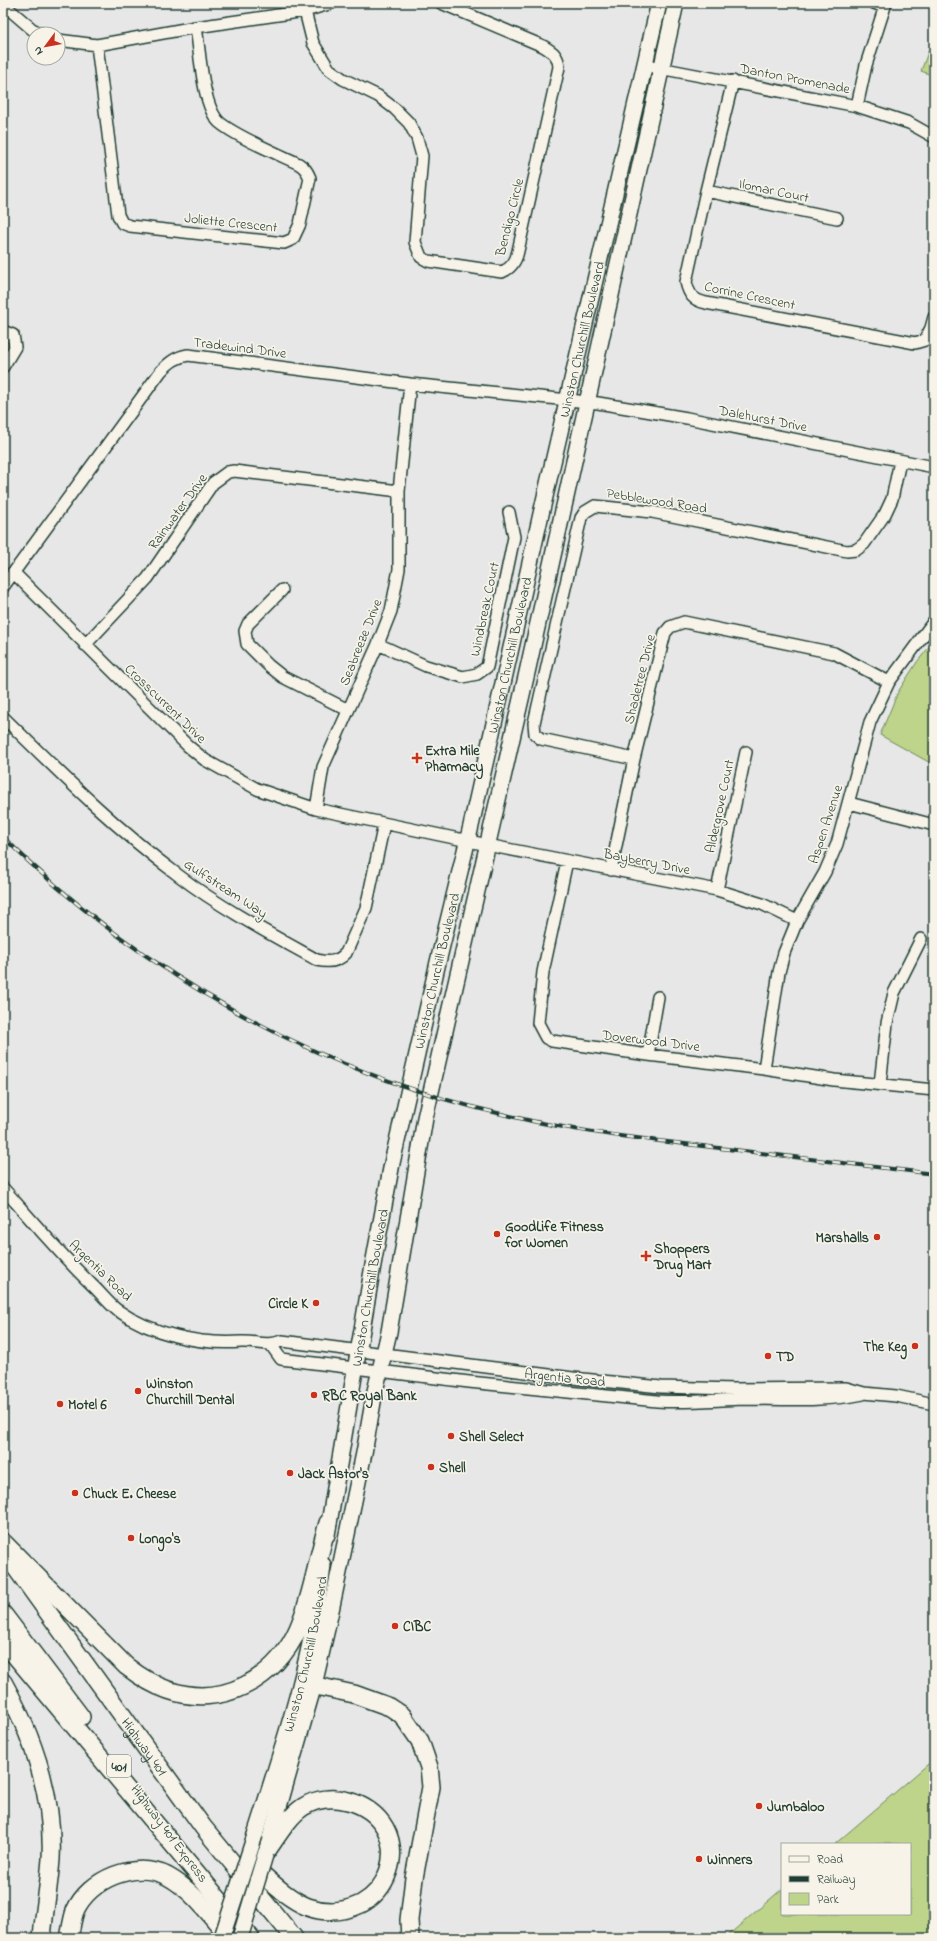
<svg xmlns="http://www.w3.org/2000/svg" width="937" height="1941" viewBox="0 0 937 1941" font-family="'Indie Flower',sans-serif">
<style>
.green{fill:#bed48a;stroke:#6e885f}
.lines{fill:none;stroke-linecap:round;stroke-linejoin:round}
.minor-casing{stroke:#1f3d34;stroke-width:14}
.major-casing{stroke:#1f3d34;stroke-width:18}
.highway-casing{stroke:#1f3d34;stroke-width:20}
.minor{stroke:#f7f3e8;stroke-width:11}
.major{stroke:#f7f3e8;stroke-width:15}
.highway{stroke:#f7f3e8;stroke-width:17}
.rail-casing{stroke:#1f3d34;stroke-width:4}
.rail{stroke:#f7f3e8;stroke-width:2.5;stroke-dasharray:8;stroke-linecap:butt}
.major-bridge-casing{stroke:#1f3d34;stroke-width:18;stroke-linecap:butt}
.major-bridge{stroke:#f7f3e8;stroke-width:15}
.poi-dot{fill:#c8321e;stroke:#f7f3e8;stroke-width:1.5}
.labels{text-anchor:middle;stroke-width:3.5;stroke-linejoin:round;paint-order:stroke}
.shield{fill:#f7f3e8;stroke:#60746a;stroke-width:1}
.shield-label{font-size:13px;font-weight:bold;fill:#1f3d34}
.street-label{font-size:14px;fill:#1f3d34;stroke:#f7f3e8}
.poi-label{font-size:14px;font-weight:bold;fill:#1f3d34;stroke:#f7f3e8;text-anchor:start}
</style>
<rect width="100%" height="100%" fill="#e7e7e7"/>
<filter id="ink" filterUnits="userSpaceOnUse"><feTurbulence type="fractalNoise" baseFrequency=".025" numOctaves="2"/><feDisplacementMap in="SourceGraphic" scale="8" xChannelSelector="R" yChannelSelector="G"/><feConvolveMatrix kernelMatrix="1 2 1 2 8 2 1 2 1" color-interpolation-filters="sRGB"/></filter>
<g filter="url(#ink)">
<path class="green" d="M934,36V76L921,71Z
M934,641V765L880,735L898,692L917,662Z
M934,1759V1938H725L782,1889V1914H910V1844H835Z"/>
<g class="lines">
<g class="minor-casing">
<path id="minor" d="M874,3L884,7
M3,4L32,29L42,34
M305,11L313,43L329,69L343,79L378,96L395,109L409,123L417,138L422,156L415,242L421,257L428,261L502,272C512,268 516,261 518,251L559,67C558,55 553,52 543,46L441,3
M58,40L97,45L196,27L305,11L332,3
M97,45L118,215L122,223L130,226L284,243L293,239L300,224L310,178C307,171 305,168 299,164C278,154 235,136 219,122C202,105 200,51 196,27
M644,65L857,106L909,123L934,137
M733,81L706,191L686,282C689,295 693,300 706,303L915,343L925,340L931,328L934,317
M857,106L866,65L886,3
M706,191L837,218
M3,331L13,335L15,347L3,367
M13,572L188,746L205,760L257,789L316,809L502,848L717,890L762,904L797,921
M3,587L161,371C170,362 176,357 188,355L410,384L598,403L687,418L934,467
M282,590L248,624L245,631L247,644L268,665L283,677L348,710
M378,644L426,666L463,677L477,674L487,667L514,537L509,512
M85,645L148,578L213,483L228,472L234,471L399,491
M3,717C59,772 115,828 178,875C221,908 270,934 317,960C329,963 338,962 346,953L366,908L384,824
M634,759L541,739L535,734L534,723L581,518L585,512L595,506L652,512L847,551L856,550L864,544L885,514L892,499L900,461
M849,803L934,825
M316,809L323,767L378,644L391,611L399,569V491L410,384
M567,861L543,972L538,1023L546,1038L552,1041L648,1055L764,1069L834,1080L934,1090
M611,870L634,759L665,633L670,627L684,622L834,653L889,682
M717,890L746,752
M648,1055L658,997
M764,1069L779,972L784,953L797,921L825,872L837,844L870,722L889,682L934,621
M880,1084L887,1023L894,993L921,939
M3,1188C32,1221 60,1254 91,1284C100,1292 108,1303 117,1310C151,1334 199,1345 241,1342C257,1341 265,1347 282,1341L573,1378L661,1387L734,1389L846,1388L864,1393L896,1396L934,1404
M271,1345L281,1359L469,1382L657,1401C686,1403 714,1400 743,1399C783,1399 824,1402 863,1394"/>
</g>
<g class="major-casing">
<g id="major">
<path id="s1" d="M327,1535L373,1265L392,1163L438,962L471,826L541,514L659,3"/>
<path id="s2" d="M255,1835C283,1746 313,1658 323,1565"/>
<path d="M268,1845L314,1685L329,1620L364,1453L375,1391L389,1332L425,1118L526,677L676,3"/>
</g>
</g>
<g class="highway-casing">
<g id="highway">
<path d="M3,1542L126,1666C139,1676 153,1685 168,1690C222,1709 276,1679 298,1629C313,1595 317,1558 328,1523"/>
<path id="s3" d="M13,1564L203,1827L294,1938"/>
<path d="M3,1614L81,1717"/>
<path d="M3,1641L251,1938"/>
<path d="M3,1682C33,1736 54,1797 51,1859C49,1886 44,1912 42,1938"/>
<path d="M302,1683L354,1694L390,1707L402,1715L420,1741L429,1767L431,1787L414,1878L409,1920L410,1938"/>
<path d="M249,1863C267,1878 286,1898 308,1907C325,1913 344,1912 361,1904C387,1890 400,1856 385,1828C370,1801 329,1790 303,1807C288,1817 277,1837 266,1852"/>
<path d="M69,1938C71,1929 72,1920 75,1911C89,1879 135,1860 167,1876C193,1890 211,1916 230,1938"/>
</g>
</g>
<use href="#minor" class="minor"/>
<use href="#major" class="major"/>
<use href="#highway" class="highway"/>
<g class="rail-casing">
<path id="rail" d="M3,837C143,975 318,1073 510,1116C576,1132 644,1139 711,1147C785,1156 860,1165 934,1174"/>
</g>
<use href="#rail" class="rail"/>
<g class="major-bridge-casing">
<path id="major-bridge" d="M222,1937L255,1835
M240,1938L266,1852"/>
</g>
<use href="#major-bridge" class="major-bridge"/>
</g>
</g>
<g class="poi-dot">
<path d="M415 752h4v4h4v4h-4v4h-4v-4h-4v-4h4z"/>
<circle cx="497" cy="1234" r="4"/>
<circle cx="877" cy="1237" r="4"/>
<path d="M644 1250h4v4h4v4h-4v4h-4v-4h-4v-4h4z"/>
<circle cx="316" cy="1303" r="4"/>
<circle cx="915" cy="1346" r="4"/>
<circle cx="768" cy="1356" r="4"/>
<circle cx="138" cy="1391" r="4"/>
<circle cx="314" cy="1395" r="4"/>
<circle cx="60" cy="1404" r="4"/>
<circle cx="451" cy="1436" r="4"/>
<circle cx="431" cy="1467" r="4"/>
<circle cx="290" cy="1473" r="4"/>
<circle cx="75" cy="1493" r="4"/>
<circle cx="131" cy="1538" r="4"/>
<circle cx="395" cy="1626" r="4"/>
<circle cx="759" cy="1806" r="4"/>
<circle cx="699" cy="1859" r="4"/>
</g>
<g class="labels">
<rect class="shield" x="107" y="1755" width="24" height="22" rx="3"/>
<g class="shield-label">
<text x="119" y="1771">401</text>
</g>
<g class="street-label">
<text transform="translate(795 78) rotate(11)" y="5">Danton Promenade</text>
<text transform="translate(774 190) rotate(12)" y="5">Ilomar Court</text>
<text transform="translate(509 217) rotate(-76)" y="5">Bendigo Circle</text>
<text transform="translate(231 222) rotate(6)" y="5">Joliette Crescent</text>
<text transform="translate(750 295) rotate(12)" y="5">Corrine Crescent</text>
<text dy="5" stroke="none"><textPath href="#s1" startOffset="1223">Winston Churchill Boulevard</textPath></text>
<text transform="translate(240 347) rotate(7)" y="5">Tradewind Drive</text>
<text transform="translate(763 418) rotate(11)" y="5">Dalehurst Drive</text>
<text transform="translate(657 500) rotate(9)" y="5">Pebblewood Road</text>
<text transform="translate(177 511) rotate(-54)" y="5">Rainwater Drive</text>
<text transform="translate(484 609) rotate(-78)" y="5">Windbreak Court</text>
<text transform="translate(360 642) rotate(-68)" y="5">Seabreeze Drive</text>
<text dy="5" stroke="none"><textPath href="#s1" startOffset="899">Winston Churchill Boulevard</textPath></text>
<text transform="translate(639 679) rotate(-76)" y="5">Shadetree Drive</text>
<text transform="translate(166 703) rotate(44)" y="5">Crosscurrent Drive</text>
<text transform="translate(719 806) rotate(-78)" y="5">Aldergrove Court</text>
<text transform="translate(825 824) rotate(-72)" y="5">Aspen Avenue</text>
<text transform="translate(647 861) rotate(11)" y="5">Bayberry Drive</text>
<text transform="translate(226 888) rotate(33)" y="5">Gulfstream Way</text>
<text dy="5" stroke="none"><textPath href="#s1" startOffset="575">Winston Churchill Boulevard</textPath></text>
<text transform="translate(651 1040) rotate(7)" y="5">Doverwood Drive</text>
<text transform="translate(101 1270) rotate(44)" y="5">Argentia Road</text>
<text dy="5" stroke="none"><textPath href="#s1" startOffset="251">Winston Churchill Boulevard</textPath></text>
<text transform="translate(565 1377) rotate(6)" y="5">Argentia Road</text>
<text dy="5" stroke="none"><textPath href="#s2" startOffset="188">Winston Churchill Boulevard</textPath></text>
<text dy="5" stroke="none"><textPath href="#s3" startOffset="225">Highway 401</textPath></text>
<text transform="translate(170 1833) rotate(53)" y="5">Highway 401 Express</text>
</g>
<g class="poi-label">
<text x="425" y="755">Extra Mile<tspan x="425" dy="16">Pharmacy</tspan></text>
<text x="505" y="1231">GoodLife Fitness<tspan x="505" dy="16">for Women</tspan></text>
<text x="869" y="1242" text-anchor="end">Marshalls</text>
<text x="654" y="1253">Shoppers<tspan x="654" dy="16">Drug Mart</tspan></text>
<text x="308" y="1308" text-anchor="end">Circle K</text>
<text x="907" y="1351" text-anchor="end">The Keg</text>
<text x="776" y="1361">TD</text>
<text x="146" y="1388">Winston<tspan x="146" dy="16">Churchill Dental</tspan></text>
<text x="322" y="1400">RBC Royal Bank</text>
<text x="68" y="1409">Motel 6</text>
<text x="459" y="1441">Shell Select</text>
<text x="439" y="1472">Shell</text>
<text x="298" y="1478">Jack Astor's</text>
<text x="83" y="1498">Chuck E. Cheese</text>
<text x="139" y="1543">Longo's</text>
<text x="403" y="1631">CIBC</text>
<text x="767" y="1811">Jumbaloo</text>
<text x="707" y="1864">Winners</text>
</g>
</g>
<rect width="937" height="1941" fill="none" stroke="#f7f3e8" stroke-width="16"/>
<rect x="8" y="8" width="921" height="1925" fill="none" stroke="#1f3d34" stroke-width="1.5" filter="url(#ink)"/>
<rect x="781" y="1843" width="130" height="72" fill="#f7f3e8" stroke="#a1aaa0"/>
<rect x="789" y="1856" width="20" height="6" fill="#f7f3e8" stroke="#a1aaa0"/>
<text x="817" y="1863" font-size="12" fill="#1f3d34">Road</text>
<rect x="789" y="1876" width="20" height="6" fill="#1f3d34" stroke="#a1aaa0"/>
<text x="817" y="1883" font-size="12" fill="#1f3d34">Railway</text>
<rect x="789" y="1893" width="20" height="12" fill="#bed48a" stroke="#a1aaa0"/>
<text x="817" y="1903" font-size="12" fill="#1f3d34">Park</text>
<g transform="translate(46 46) rotate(238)"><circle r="19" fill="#f7f3e8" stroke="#a1aaa0"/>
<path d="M0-3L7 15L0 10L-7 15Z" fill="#c8321e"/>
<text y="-6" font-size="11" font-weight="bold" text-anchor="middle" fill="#1f3d34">N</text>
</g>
</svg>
